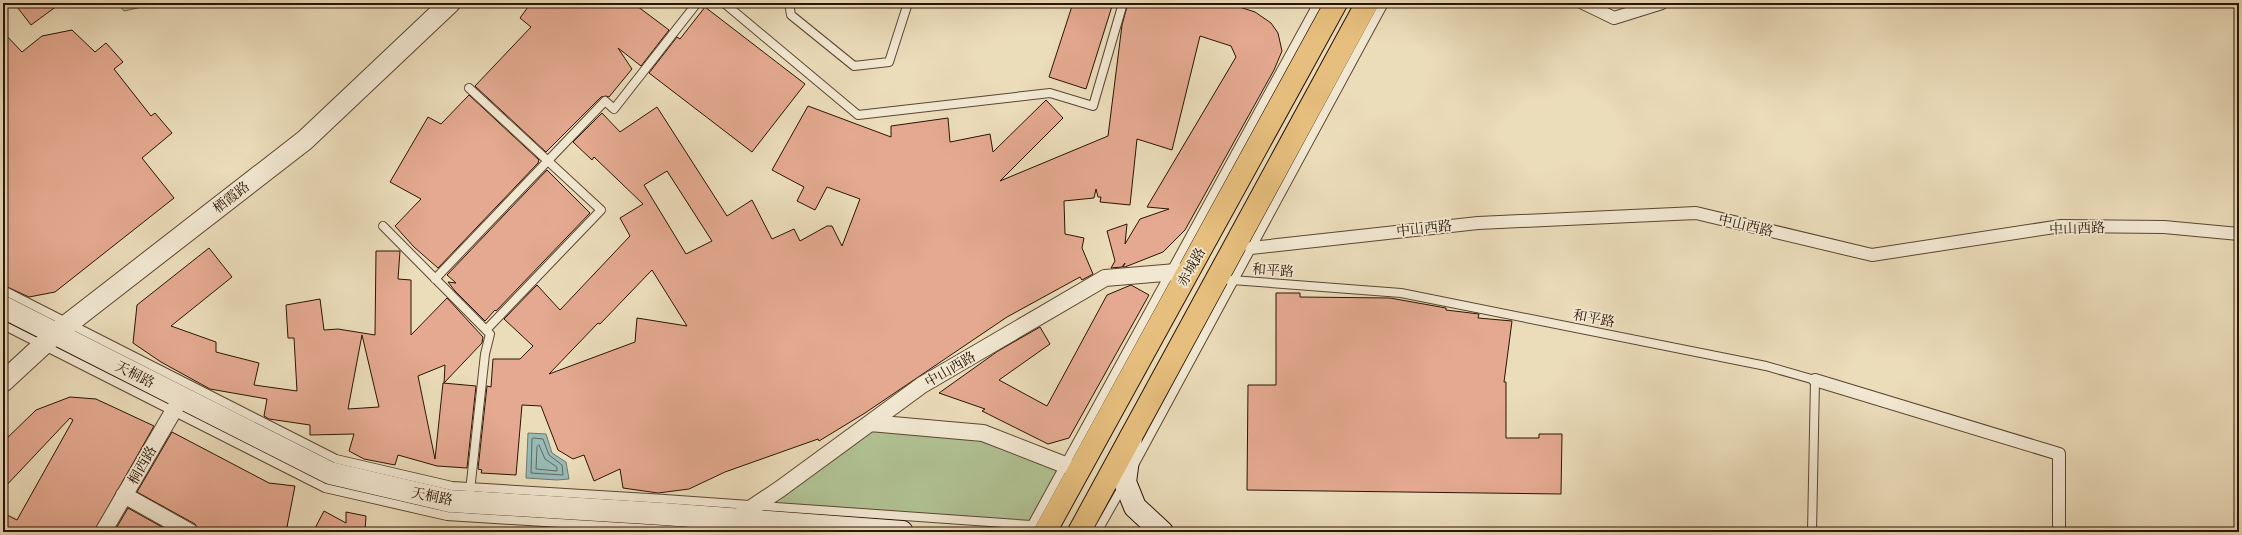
<svg xmlns="http://www.w3.org/2000/svg" width="2242" height="535" viewBox="0 0 2242 535" font-family="Vollkorn,'Noto Serif SC',serif">
<style>
.green{fill:#b1c294;stroke:#6e6b4c}
.water{fill:#99bab5;stroke:#6d786e}
.lines{fill:none;stroke-linecap:round;stroke-linejoin:round}
.shore{stroke:#62675c;stroke-width:1}
.building{fill:#e4a990;stroke:#2b1403;fill-rule:evenodd}
.service-casing{stroke:#5b4631;stroke-width:10}
.pedestrian-casing{stroke:#5b4631;stroke-width:14}
.minor-casing{stroke:#5b4631;stroke-width:18}
.tertiary-casing{stroke:#5b4631;stroke-width:22}
.secondary-casing{stroke:#2b1403;stroke-width:24}
.primary-casing{stroke:#2b1403;stroke-width:24}
.service{stroke:#f2e8d2;stroke-width:8}
.pedestrian{stroke:#f2e8d2;stroke-width:12}
.minor{stroke:#f2e8d2;stroke-width:16}
.tertiary{stroke:#f2e8d2;stroke-width:20}
.secondary{stroke:#f2e8d2;stroke-width:22}
.primary{stroke:#e6be7d;stroke-width:22}
.labels{text-anchor:middle;stroke-width:3.5;stroke-linejoin:round;paint-order:stroke}
.street-label{font-size:14px;fill:#2b1403;stroke:#f2e8d2}
</style>
<rect width="100%" height="100%" fill="#ebdcba"/>
<filter id="stains"><feTurbulence type="fractalNoise" baseFrequency=".005" numOctaves="4"/><feColorMatrix values="0 0 0 0 .2 0 0 0 0 .09 0 0 0 0 .02 0 0 0 .5 -.17"/></filter>
<radialGradient id="worn" r=".72"><stop offset=".6" stop-color="#630" stop-opacity="0"/><stop offset="1" stop-color="#630" stop-opacity=".3"/></radialGradient>
<path class="green" d="M117,3H160L124,11Z
M870,423L983,433L1065,465L1031,525L756,505Z"/>
<path class="water" d="M528,433L546,434L552,453L566,462L569,479L557,480L526,478Z"/>
<g class="lines">
<path class="shore" d="M534,438L543,439L549,455L562,465L563,475L531,473L532,439Z
M539,445L545,459L557,467V471L536,469L537,447Z"/>
</g>
<path class="building" d="M14,3H61L31,25Z
M531,3H633L669,30L641,66L618,48L632,69L609,97L606,96L601,97L546,152L475,86L531,27L520,18Z
M1073,3H1113L1086,89L1049,77Z
M1128,3H1227L1255,12L1271,23L1278,33L1282,51L1274,70L1185,230L1163,252L1125,267H1123L1125,263L1122,267L1111,268L1115,261L1107,231L1127,224L1125,244L1140,219L1169,209L1147,207L1236,57L1231,46L1200,36L1172,150L1137,139L1130,205L1100,202L1101,197H1098L1096,189L1094,198L1064,201L1065,234L1084,238L1082,248L1093,274L1082,280L1080,277L1007,317L865,413L819,441L818,439L725,472L689,489L658,493L623,488L620,469L594,481L584,455L573,459L558,450L541,406L522,405L516,475L481,473L482,470L478,469L487,386L491,387L493,359H520L533,346L504,319L537,285L560,310L630,236L620,218L643,204L594,157L592,160L573,142L602,113L620,132L657,107L727,216L752,200L772,239L794,229L800,241L827,226H832L842,246L860,199L827,187L815,210L797,201L804,187L772,170L808,106L891,137V126L948,118L950,142L990,134L993,152L1046,100L1063,118L1000,181L1108,136L1122,25ZM667,171L712,241L686,254L644,185ZM652,270L687,326L637,318L635,342L549,374L598,323L600,324Z
M705,7L805,84L752,152L649,73L677,37L680,39Z
M72,30L95,52L106,43L123,62L114,69L151,116L155,113L172,133L142,158L174,198L55,292L29,297L3,285V32L22,52L42,36Z
M469,95L539,160L538,163L438,268L414,247L395,226L421,199L390,182L428,117L441,124Z
M547,170L590,213L496,311L495,310L485,321L455,291L448,282L456,283L447,275Z
M209,248L232,277L171,326L216,342V352L259,363L254,385L297,391L294,338H288L286,305L320,299L324,330L338,329L375,335L376,251H400L398,279L411,280V335L447,298L483,337L482,343L444,383L445,365L418,376L435,459L443,383L476,386L467,468L437,466L398,455L395,465L364,459L349,451L354,434L310,435V425L269,419L264,416L267,399L210,389L161,362L133,343L137,305ZM362,335L379,407L348,409Z
M1131,285L1149,295L1069,438L1048,444L982,411L985,409L939,393L998,351L1040,327L1050,344L999,380L1047,406L1107,295Z
M1276,293H1300V297L1390,298L1446,308V310L1479,314L1478,318L1512,321L1504,382H1506V438H1539V434H1562L1561,494L1247,490L1248,385H1276Z
M70,397L96,399L154,426L94,532H3V513L17,520L73,420L70,418L3,489V442L36,410Z
M172,432L269,483L295,486L286,532H199L195,524L137,492Z
M128,508L171,532H114Z
M324,511L346,523V512L366,516L365,532H313Z"/>
<g class="lines">
<g class="service-casing">
<path id="service" d="M724,3L858,115L1050,93L1093,106L1123,3
M789,3L791,15L854,66L889,62L908,3
M469,88L601,210L486,330
M383,226L490,334L485,354L470,491
M435,279L605,101L614,109L697,3
M1219,279L1401,293L1766,366L1815,380L1812,532
M3,290L336,459L452,486L665,499L1031,525
M3,325L325,488L447,516L702,532
M1135,463L1384,3
M1028,532L1318,3
M1097,532L1123,486"/>
</g>
<g class="pedestrian-casing">
<path id="pedestrian" d="M1583,3L1614,18L1662,3
M1251,248L1478,223L1696,213L1872,255L2061,226L2164,227L2239,234
M1815,380L2059,454V532"/>
</g>
<g class="minor-casing">
<path id="minor" d="M870,423L983,433L1065,465
M124,495L190,532
M735,519L780,489L922,385L1105,278L1188,271
M103,532L181,398"/>
</g>
<g class="tertiary-casing">
<path id="tertiary" d="M3,382L55,334L305,140L450,3"/>
</g>
<g class="secondary-casing">
<path id="secondary" d="M3,307L330,473L450,501L664,514L902,532
M1131,437L1125,482L1135,507L1162,532"/>
</g>
<g class="primary-casing">
<path id="primary" d="M1045,532L1336,3
M1079,532L1367,3"/>
</g>
<use href="#service" class="service"/>
<use href="#pedestrian" class="pedestrian"/>
<use href="#minor" class="minor"/>
<use href="#tertiary" class="tertiary"/>
<use href="#secondary" class="secondary"/>
<use href="#primary" class="primary"/>
</g>
<g class="labels">
<g class="street-label">
<text transform="translate(231 197) rotate(-38)" y="5">栖霞路</text>
<text transform="translate(1746 225) rotate(13)" y="5">中山西路</text>
<text transform="translate(1424 228) rotate(-6)" y="5">中山西路</text>
<text transform="translate(2077 228) rotate(-2)" y="5">中山西路</text>
<text transform="translate(1191 267) rotate(-61)" y="5">赤城路</text>
<text transform="translate(1273 270) rotate(4)" y="5">和平路</text>
<text transform="translate(1594 318) rotate(11)" y="5">和平路</text>
<text transform="translate(950 369) rotate(-30)" y="5">中山西路</text>
<text transform="translate(135 374) rotate(27)" y="5">天桐路</text>
<text transform="translate(142 465) rotate(-60)" y="5">桐西路</text>
<text transform="translate(432 496) rotate(11)" y="5">天桐路</text>
</g>
</g>
<rect width="2242" height="535" fill="none" stroke="#ebdcba" stroke-width="16"/>
<rect x="4" y="4" width="2234" height="527" fill="none" stroke="#2b1403" stroke-width="2"/>
<rect x="8" y="8" width="2226" height="519" fill="none" stroke="#2b1403"/>
<rect width="100%" height="100%" filter="url(#stains)"/>
<rect width="100%" height="100%" fill="url(#worn)"/>
</svg>
